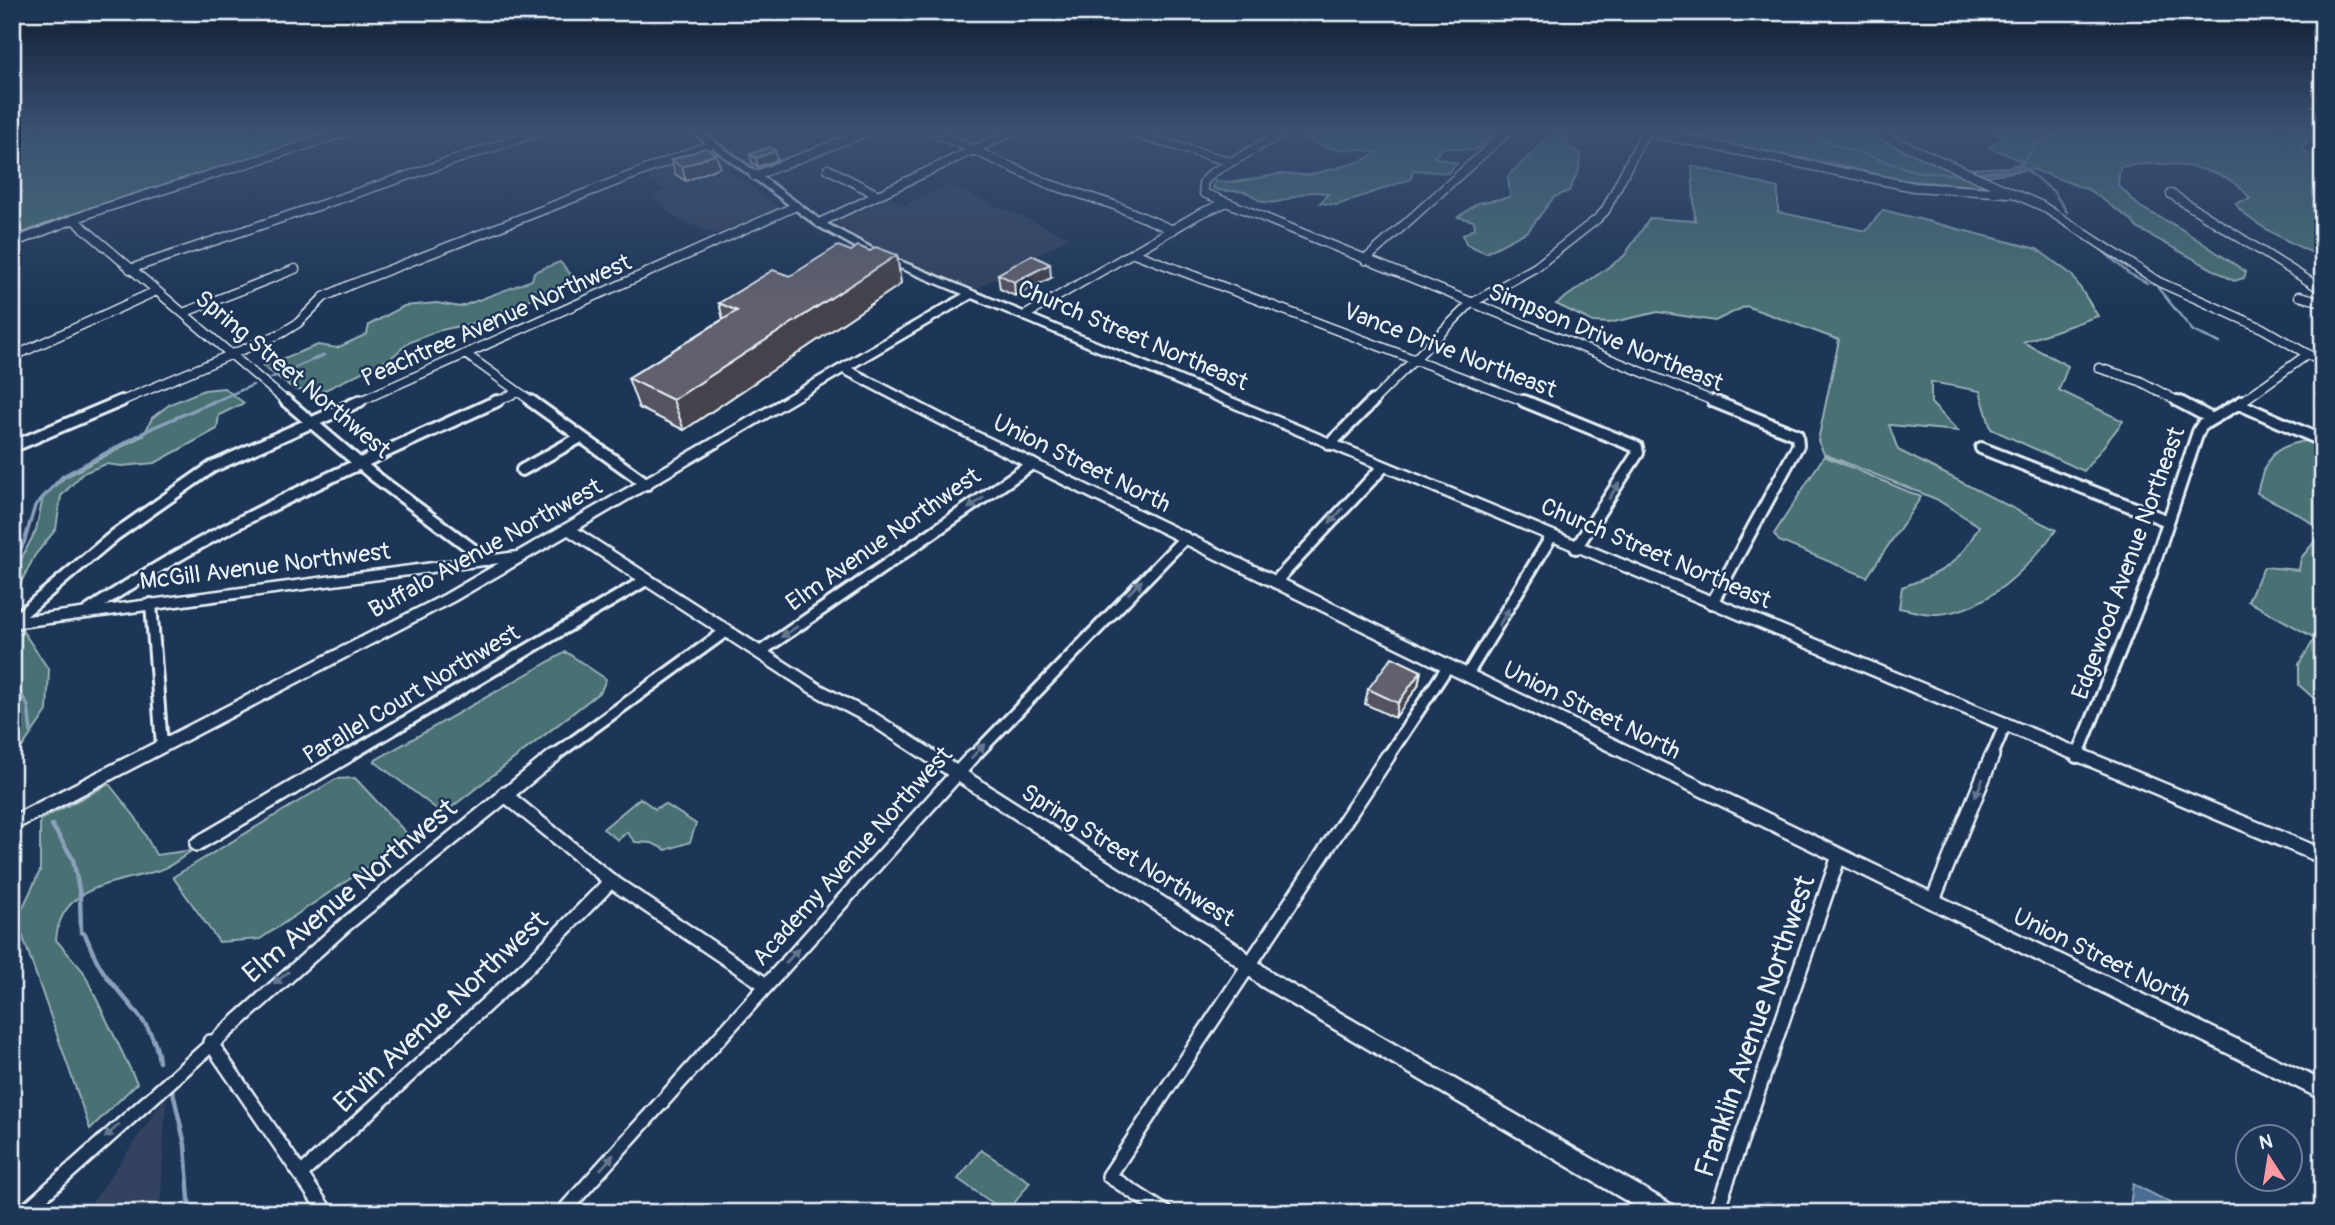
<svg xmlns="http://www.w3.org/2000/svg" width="2335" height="1225" viewBox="0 0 2335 1225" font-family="Pangolin,sans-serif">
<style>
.built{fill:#32425e}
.green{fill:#486f73;stroke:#98b0b6;stroke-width:2}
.water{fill:#4a6c90;stroke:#89a1ba;stroke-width:2}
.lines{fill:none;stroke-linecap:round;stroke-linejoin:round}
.stream-far2{stroke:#89a1ba;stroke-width:2.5}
.stream-far1{stroke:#89a1ba;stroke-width:3.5}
.stream{stroke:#89a1ba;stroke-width:4.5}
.street-far2-casing{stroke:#e8f1f8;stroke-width:11}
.street-far1-casing{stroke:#e8f1f8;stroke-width:16}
.street-casing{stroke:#e8f1f8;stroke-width:18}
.secondary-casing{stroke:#e8f1f8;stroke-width:5}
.street-far2{stroke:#1d3557;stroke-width:8}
.street-far1{stroke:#1d3557;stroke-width:10}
.street{stroke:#1d3557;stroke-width:13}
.secondary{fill:#1d3557;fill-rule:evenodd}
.wall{fill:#54535e;stroke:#e8f1f8;stroke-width:2}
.shaded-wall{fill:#45434c;stroke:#e8f1f8;stroke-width:2}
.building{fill:#62606d;stroke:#e8f1f8;stroke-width:2}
.oneway{fill:#64778f}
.labels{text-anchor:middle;stroke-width:5;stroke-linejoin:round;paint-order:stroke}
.street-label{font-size:24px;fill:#e8f1f8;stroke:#1d3557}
.near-street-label{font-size:28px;fill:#e8f1f8;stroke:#1d3557}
</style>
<rect width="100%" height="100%" fill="#1d3557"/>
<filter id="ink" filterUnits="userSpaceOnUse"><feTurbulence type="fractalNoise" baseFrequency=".0143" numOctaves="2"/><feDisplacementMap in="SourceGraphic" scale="14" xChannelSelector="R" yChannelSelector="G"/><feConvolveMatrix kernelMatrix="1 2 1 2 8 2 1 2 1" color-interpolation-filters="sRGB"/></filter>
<g filter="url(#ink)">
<path class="built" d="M728,145L799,147L808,154L758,173L741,161L665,190L645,175Z
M725,169L780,207L717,234L678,220L652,196Z
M947,185L1070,237L977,289L895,260L830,219L883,194L905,205Z
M166,1096L160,1213H85Z"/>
<path class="green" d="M12,132H336L67,216L12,237Z
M1299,132H1497L1474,151L1444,147L1434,157L1457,163L1448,173L1413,170L1411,179L1337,205L1320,203L1328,194C1299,186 1289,206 1264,202C1257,201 1252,193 1245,192C1233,189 1225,194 1213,188L1215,181L1236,182L1279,174L1310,175L1362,161L1377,153C1364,148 1353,150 1338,149C1323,147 1309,141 1295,135Z
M1554,132H1575L1564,143L1580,154L1579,170L1569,191L1554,197L1528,231L1486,253L1466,244L1463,235L1475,228L1474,221L1458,217L1478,203L1510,197L1508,176Z
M1702,132H1867L1991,187L1898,180L1835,164L1702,139Z
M1994,132H2309L2313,134L2301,149L2323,162V257C2304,250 2241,220 2236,203L2250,199C2228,163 2158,160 2120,167L2118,185L2140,207L2180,228L2246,272L2244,278L2234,281L2137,228L2131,220L2089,190L2032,169L1986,176L1967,169L2009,167L2024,162L1989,147L2003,138Z
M1692,166L1778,188V212L1866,231L1883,210L2037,249L2072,275L2098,316L2023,342L2068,366L2059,390L2123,421L2084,471L1991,429L1980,391L1931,382V403L1958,431L1889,425L1898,450L2056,530C2029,567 1987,611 1938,614C1926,615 1911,610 1899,608L1902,587C1943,573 1958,565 1979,526L1936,499L1824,454L1818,441L1839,340L1746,306L1715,321L1658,312L1609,323L1593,322L1556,304L1624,256L1650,218L1695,221Z
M560,262L575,279L478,322L437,331L408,343L391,358L323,391L295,390L263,366L318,345L337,348L367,334L369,325L404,306L437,303L460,307L532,280L534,272Z
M224,388L244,403L219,415L217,429L155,463L122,466L106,464L83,473L61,496L56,529L35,555L12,600V577L36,530L43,497L64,478L144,435L152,418L170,404L204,390Z
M2312,440L2323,444V703H2319L2299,685V664L2315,638L2248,601L2264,567L2299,570L2301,558L2320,535C2316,518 2274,503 2257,493C2266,456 2273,445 2312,440Z
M1824,456L1921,497L1867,577L1779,541L1774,534Z
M22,630L49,670L47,711L12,762V631Z
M566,652L606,679L601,691L443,814L374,761Z
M355,778L411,838L260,939L219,942L173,877L336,779Z
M109,784L136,818L156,855L193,850C182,857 171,867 160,870C118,884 60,883 56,940L83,971L137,1083L90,1129L17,920L40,871V820Z
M640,798L655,809L665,804L696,824L690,842L666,850L652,843L635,842L627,832L618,840L603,829Z
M981,1150L1030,1182L1007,1213L958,1179Z"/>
<path class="water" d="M2133,1184L2171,1203L2169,1213H2129Z"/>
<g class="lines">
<path class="stream-far2" d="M1796,132L1914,171L1968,176
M2064,132L2038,143L2020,165L2053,191L2067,212
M1977,173L2016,170L2020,165
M2102,250L2128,273L2147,283
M2158,288L2193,331L2220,343
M271,378L324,355
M211,403L253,385"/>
<path class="stream-far1" d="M12,564L24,543L35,506L63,476L154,427L215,401
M12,678L28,706L31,732"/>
<path class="stream" d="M52,825L73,859L80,895L81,932L85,934C91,948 96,962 105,974C125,1002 156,1025 159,1062
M173,1092L185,1145L190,1213"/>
<g class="street-far2-casing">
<path id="street-far2" d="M933,132L1049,184L1114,205L1173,230
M1128,132L1231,162
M1284,132L1212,173L1203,183L1204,193L1718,403
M1648,132L1914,187L2009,193
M1875,132L2042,206L2159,282L2262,328L2323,363
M2314,132L2323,137
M828,169L878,195
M754,176L866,132
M2171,194L2323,290
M73,219L288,403
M819,223L1011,132
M12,243L95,211L347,132
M1134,253L1529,403
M1365,260L1507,132
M130,269L538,132
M2299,296L2323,302
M183,313L295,269
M1024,316L1199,214L1225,203
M467,355L534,403
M12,357L156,291
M2099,368L2140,381L2181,403
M117,403L282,333L298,323L324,297L350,285L712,144
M356,403L796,206
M494,403L517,392
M1371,403L1470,304L1536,267L1597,219L1605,211L1645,132
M2240,403L2308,354"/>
</g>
<g class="street-far1-casing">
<path id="street-far1" d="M286,401L373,475L487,560
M531,401L647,484
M1524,401L1637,447L1638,453L1576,548
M2178,401L2212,419
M2239,404L2323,441
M1330,444L1373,401
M12,447L121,401
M1981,448L2168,521
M522,470L581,437
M1275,582L1383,467
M1712,603L1798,445L1797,435L1713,401
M151,604L162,746
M87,612C216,525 356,465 497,401
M12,622L115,535L212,467L360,401
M760,652L1032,464
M1467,675L1551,537
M2077,757L2150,576L2198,432L2202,425L2243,401
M344,758L646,580
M551,758L726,631
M972,758L1185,538
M1387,758L1448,666
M1991,758L2005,725"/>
</g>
<g class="street-casing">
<path id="street" d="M504,794L611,881L766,985
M197,844L347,756
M1933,900L1992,756
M210,1042L327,1213
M301,1174L526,968L611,881
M23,1213L345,925L554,756
M562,1213L973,756
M1166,1213L1109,1176L1388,756
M1716,1213L1839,856"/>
</g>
<g class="secondary-casing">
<path id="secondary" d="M692,132H702L822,221L881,253L2323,849V864L972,298L852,368L958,423L2323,1081V1100L950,429L843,373L578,529L821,685L878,715L1237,944L1273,974L1674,1206L1677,1213H1647L1261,986L1225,956L868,723L811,693L568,535L454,601L12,831V816L444,595L499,563L12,628V618L517,552L963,294L873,257L816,225Z"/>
</g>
<use href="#street-far2" class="street-far2"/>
<use href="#street-far1" class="street-far1"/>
<use href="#street" class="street"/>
<use href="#secondary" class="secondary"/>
</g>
<path class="wall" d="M716,154L720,167L686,181L675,174L671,160Z
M750,154L777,160L758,167L752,163Z
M851,251H870L897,255L901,284L684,430L639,408L628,378L723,319L719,303L790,276Z
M998,274L1051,278L1015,296L1000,289Z
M1421,671L1418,686L1395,718L1365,704L1368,689Z"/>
<path class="shaded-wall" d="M775,151L777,160L758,167L756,158Z
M716,154L720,167L686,181L682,167Z
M897,255L901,284L684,430L673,400Z
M1050,264L1051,278L1015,296L1014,282Z
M1421,671L1418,686L1395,718L1398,703Z"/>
<path class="building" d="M770,147L775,151L756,158L750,154Z
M705,148L716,154L682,167L671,160Z
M838,246L851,251L858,246L870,251L876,247L897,255L673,400L628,378L737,311L719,303L773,270L790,276Z
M1032,255L1050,264L1014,282L998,274Z
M1392,657L1421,671L1398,703L1368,689Z"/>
<defs><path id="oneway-solid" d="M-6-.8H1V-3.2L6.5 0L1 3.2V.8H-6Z" transform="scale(1.75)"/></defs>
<g class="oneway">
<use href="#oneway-solid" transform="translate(1614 491) rotate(-57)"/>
<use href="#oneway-solid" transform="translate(976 503) rotate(145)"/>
<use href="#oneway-solid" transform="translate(1336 516) rotate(133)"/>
<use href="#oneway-solid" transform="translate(1135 587) rotate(-45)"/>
<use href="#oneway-solid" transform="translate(1504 617) rotate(-60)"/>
<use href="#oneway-solid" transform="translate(789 632) rotate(146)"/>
<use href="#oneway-solid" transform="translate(978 751) rotate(-46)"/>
<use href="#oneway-solid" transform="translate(1979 788) rotate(112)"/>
<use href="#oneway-solid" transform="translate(792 956) rotate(-48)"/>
<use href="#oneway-solid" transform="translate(281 978) rotate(140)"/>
<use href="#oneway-solid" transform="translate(112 1131) rotate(137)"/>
<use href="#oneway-solid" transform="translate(607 1162) rotate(-48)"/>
</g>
</g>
<linearGradient id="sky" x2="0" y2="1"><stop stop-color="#101d30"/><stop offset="0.43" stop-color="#3a5174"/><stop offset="1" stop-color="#3a5174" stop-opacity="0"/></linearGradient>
<rect width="2335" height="304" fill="url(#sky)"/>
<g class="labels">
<g class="street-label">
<text transform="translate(496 320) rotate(-24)" y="8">Peachtree Avenue Northwest</text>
<text transform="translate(1133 335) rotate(23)" y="8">Church Street Northeast</text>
<text transform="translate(1606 337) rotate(22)" y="8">Simpson Drive Northeast</text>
<text transform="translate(1450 350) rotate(21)" y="8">Vance Drive Northeast</text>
<text transform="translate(293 374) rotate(40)" y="8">Spring Street Northwest</text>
<text transform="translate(1082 463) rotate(26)" y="8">Union Street North</text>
<text transform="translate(883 539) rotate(-35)" y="8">Elm Avenue Northwest</text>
<text transform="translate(485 548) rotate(-29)" y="8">Buffalo Avenue Northwest</text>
<text transform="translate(1656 553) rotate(23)" y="8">Church Street Northeast</text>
<text transform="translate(2128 563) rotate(-70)" y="8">Edgewood Avenue Northeast</text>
<text transform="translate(265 566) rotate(-7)" y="8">McGill Avenue Northwest</text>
<text transform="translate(411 694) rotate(-31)" y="8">Parallel Court Northwest</text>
<text transform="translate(1592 710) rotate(26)" y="8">Union Street North</text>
<text transform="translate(1128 855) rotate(32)" y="8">Spring Street Northwest</text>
<text transform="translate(852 856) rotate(-48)" y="8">Academy Avenue Northwest</text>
<text transform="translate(2102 957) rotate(26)" y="8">Union Street North</text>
</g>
<g class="near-street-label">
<text transform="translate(349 890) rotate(-40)" y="10">Elm Avenue Northwest</text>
<text transform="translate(440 1011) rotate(-43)" y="10">Ervin Avenue Northwest</text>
<text transform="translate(1754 1026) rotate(-71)" y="10">Franklin Avenue Northwest</text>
</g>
</g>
<rect width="2335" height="1225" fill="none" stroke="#1d3557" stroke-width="42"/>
<rect x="21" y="21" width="2293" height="1183" fill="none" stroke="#e8f1f8" stroke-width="2.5" filter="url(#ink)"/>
<g transform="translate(2269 1158) rotate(348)"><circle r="33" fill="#1d3557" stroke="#6e8097" stroke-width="2"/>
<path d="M0-5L12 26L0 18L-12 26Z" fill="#ff9aa2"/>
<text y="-10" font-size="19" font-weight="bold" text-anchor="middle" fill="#e8f1f8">N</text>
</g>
</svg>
